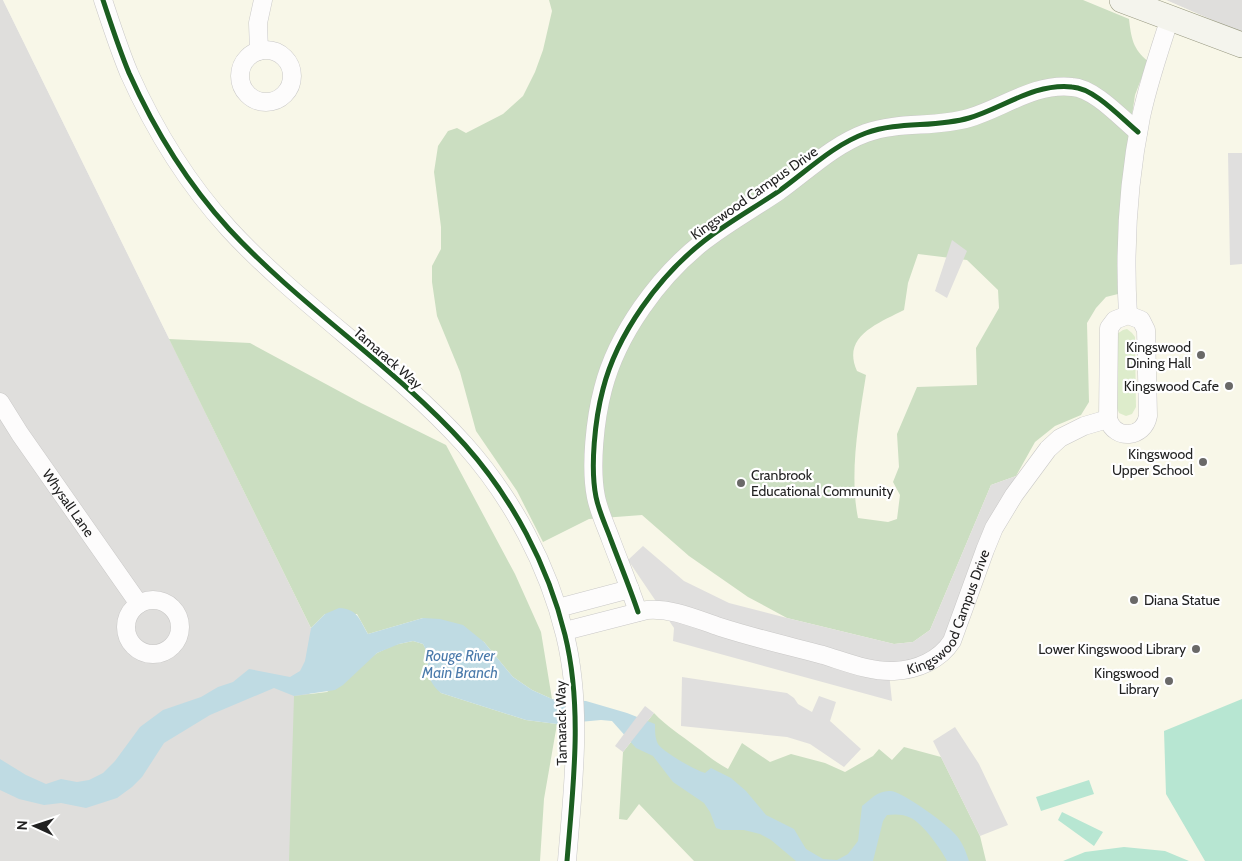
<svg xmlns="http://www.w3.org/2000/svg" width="1242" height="861" viewBox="0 0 1242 861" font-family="Cabin,sans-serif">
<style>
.residential{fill:#dfdedc}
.education{fill:#f8f7e8}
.grass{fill:#ddeccb}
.forest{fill:#cbdec1;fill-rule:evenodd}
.pitch{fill:#b7e6d2}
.parking{fill:#e0dfde}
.water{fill:#bfdbe3}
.pier{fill:#dedddd}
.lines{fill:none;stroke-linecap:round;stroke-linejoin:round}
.street-casing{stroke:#c9c8c7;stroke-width:19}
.secondary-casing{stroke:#999a82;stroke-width:26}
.street{stroke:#fdfcfc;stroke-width:18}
.secondary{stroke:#f4f4ed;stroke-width:25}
.cycleway-casing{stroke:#fff;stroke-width:8}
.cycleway{stroke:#1b5e20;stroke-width:5}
.poi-dot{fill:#6a6968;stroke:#fff;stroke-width:2}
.labels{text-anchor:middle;stroke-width:4.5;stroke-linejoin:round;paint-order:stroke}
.street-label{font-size:14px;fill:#222;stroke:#fff}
.poi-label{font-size:14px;fill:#222;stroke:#fff;text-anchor:end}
.water-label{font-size:15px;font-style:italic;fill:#4a7aab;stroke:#fff}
</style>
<rect width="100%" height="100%" fill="#f0eeeb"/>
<path class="residential" d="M0,0H3L311,628L306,861H0Z
M1166,0H1242V33Z"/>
<path class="education" d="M3,0H1166L1242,33V861H306L311,628Z"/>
<path class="grass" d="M1127,329L1132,333L1135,337L1136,407L1132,414L1126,416L1119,413L1117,408V334L1123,330Z"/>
<path class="forest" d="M549,0H1083L1129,19C1131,37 1133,50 1148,61L1135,95L1126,156L1118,237V294L1106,297L1096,308L1087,323L1089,402L1081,415L1055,426L1035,442L1016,476L991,485L930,630L913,642L894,644L787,618L748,597L689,556L642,515L589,519L543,542L517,491L476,431L460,372L437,316L432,282V266L441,249V227L434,172L438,146L448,131L457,128L466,133L503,114L523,96L535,72L543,50L552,11ZM918,254L967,260L998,290L999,308L976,348L977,385L917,387L897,434L899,467L893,482L900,495L897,519L888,522L858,518C849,473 859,420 866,375L857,371C841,336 879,323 904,310L908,283Z
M169,339L250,343L361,403L446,445L515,574L541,632L552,699L532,690L513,677L484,642L423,618L368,634L357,614H325L311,628Z
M413,641L423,644L427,651L428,674L441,693L526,720L557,724L544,799L540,861H289L294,696L327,692L377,653L394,645Z
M654,713C666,726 681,735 695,746C706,754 715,762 728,769L742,743L770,762L791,754L825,763L845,772L873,756L879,749L892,760L904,747L941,757L980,836L986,861H694L639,804L627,820L619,819L623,752Z"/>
<path class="pitch" d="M1242,699V861H1205L1166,794L1164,731Z
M1089,780L1094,794L1041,811L1036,797Z
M1062,812L1103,832L1094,846L1058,820Z
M1124,847L1165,851L1189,861H1063L1085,852Z"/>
<path class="parking" d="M1228,153H1242V264L1230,265Z
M952,240L967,251L947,298L935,291Z
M1016,476L944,646L889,673L892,701L673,641L674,628L628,560L643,546L684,581L729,603L787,618L894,644L913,642L930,630L991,485Z
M682,677L787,693L794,698L798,704L812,712L819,696L836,702L830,721L861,749L844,767L810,744L787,737L681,726Z
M955,727L979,764L1008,825L980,836L933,741Z"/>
<path class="water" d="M339,608C358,609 359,619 368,634L423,618L440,619L463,625L484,642L513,677L532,690L552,699L586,701L627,713L655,724C655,731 655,738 658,744C663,752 695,770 705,773L711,768L731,778L746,791L766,815L794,829L806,849L823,859L837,860L848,854L858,841L862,806C871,799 878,790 891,791C903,792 947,824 955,834C962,841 966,852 969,861H947C941,849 923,824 911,818C904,814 895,814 887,815L883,821L873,861H796L771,840L760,834L744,830H722L716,828L710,812L704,803L673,782L653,756L636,748L612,721L601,720L557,724L526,720L441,693C421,677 433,662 423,644L413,641L399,644L377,653L343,685L335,690L294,696L274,688L210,715L164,743L142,777L132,787L117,798L86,808L61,803L44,805L19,799L0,790V759L26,775L46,784L61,779L77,782L89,780L103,773L115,761L140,727L163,710L201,697L218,687L233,682L249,669L290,677L300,671L305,661L311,628L325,614Z"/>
<path class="pier" d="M645,706L654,713L623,752L615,746Z"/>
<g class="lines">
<g class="street-casing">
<g id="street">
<path d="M103,0C111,24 119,49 129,73C154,129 187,183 229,229C301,307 394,366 465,445C512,498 548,565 565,635C583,708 573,787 567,861"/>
<circle cx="266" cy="76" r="26"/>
<path d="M259,51L258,23L263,0"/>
<path d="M1128,315C1124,249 1128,182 1141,117C1148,84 1159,51 1170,18"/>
<path d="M1128,315L1141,320L1146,330L1148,416C1144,438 1115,441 1108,419L1109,328L1115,320Z"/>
<path id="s1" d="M0,402L20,434L139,604"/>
<circle cx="153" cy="627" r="27"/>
<path d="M558,608L630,589"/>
<path d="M638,612C630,588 620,564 611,540C606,526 599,512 596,497C590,467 595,419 603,389C617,334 659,276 704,241C727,223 754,208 779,191C807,171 833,145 866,133C899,121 935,128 969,118C1003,108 1034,83 1072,87C1094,88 1121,118 1138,132"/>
<path id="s2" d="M565,631L647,610C673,608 696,619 720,627C754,638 789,646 823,655C846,662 870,672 894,671C917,670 940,660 952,641L985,550L994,528L1014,495L1048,449L1060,438L1084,426L1108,419"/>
</g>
</g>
<g class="secondary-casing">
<path id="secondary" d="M1122,0L1242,45"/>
</g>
<use href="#street" class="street"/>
<use href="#secondary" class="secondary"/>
<g class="cycleway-casing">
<path id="cycleway" d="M103,0C111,24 119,49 129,73C154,129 187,183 229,229C301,307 394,366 465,445C512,498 548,565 565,635C583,708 573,787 567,861
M638,612C630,588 620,564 611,540C606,526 599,512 596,497C590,467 595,419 603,389C617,334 659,276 704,241C727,223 754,208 779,191C807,171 833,145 866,133C899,121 935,128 969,118C1003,108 1034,83 1072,87C1094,88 1121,118 1138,132"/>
</g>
<use href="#cycleway" class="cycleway"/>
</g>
<g class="poi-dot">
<circle cx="1201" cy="355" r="5"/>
<circle cx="1229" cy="386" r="5"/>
<circle cx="1203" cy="462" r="5"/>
<circle cx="741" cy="483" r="5"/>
<circle cx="1134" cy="600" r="5"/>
<circle cx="1196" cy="649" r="5"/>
<circle cx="1169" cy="681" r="5"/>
</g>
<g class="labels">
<g class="street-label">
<text transform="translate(754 193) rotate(-35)" y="5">Kingswood Campus Drive</text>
<text transform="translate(388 358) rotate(41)" y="5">Tamarack Way</text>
<text dy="5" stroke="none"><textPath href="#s1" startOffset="122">Whysall Lane</textPath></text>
<text dy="5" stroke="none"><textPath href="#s2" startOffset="429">Kingswood Campus Drive</textPath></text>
<text transform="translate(561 723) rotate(-91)" y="5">Tamarack Way</text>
</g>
<g class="poi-label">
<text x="1191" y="352">Kingswood<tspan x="1191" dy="16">Dining Hall</tspan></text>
<text x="1219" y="391">Kingswood Cafe</text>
<text x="1193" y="459">Kingswood<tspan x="1193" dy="16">Upper School</tspan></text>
<text x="751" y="480" text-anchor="start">Cranbrook<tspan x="751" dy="16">Educational Community</tspan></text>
<text x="1144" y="605" text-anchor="start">Diana Statue</text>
<text x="1186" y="654">Lower Kingswood Library</text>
<text x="1159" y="678">Kingswood<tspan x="1159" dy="16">Library</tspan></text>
</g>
<g class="water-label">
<text x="460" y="661">Rouge River<tspan x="460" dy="17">Main Branch</tspan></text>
</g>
</g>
<g transform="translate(35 826) rotate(273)" stroke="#ffffff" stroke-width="4" paint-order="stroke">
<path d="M0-4L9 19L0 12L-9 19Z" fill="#222222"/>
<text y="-8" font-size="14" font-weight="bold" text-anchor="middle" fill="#222222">N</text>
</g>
</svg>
